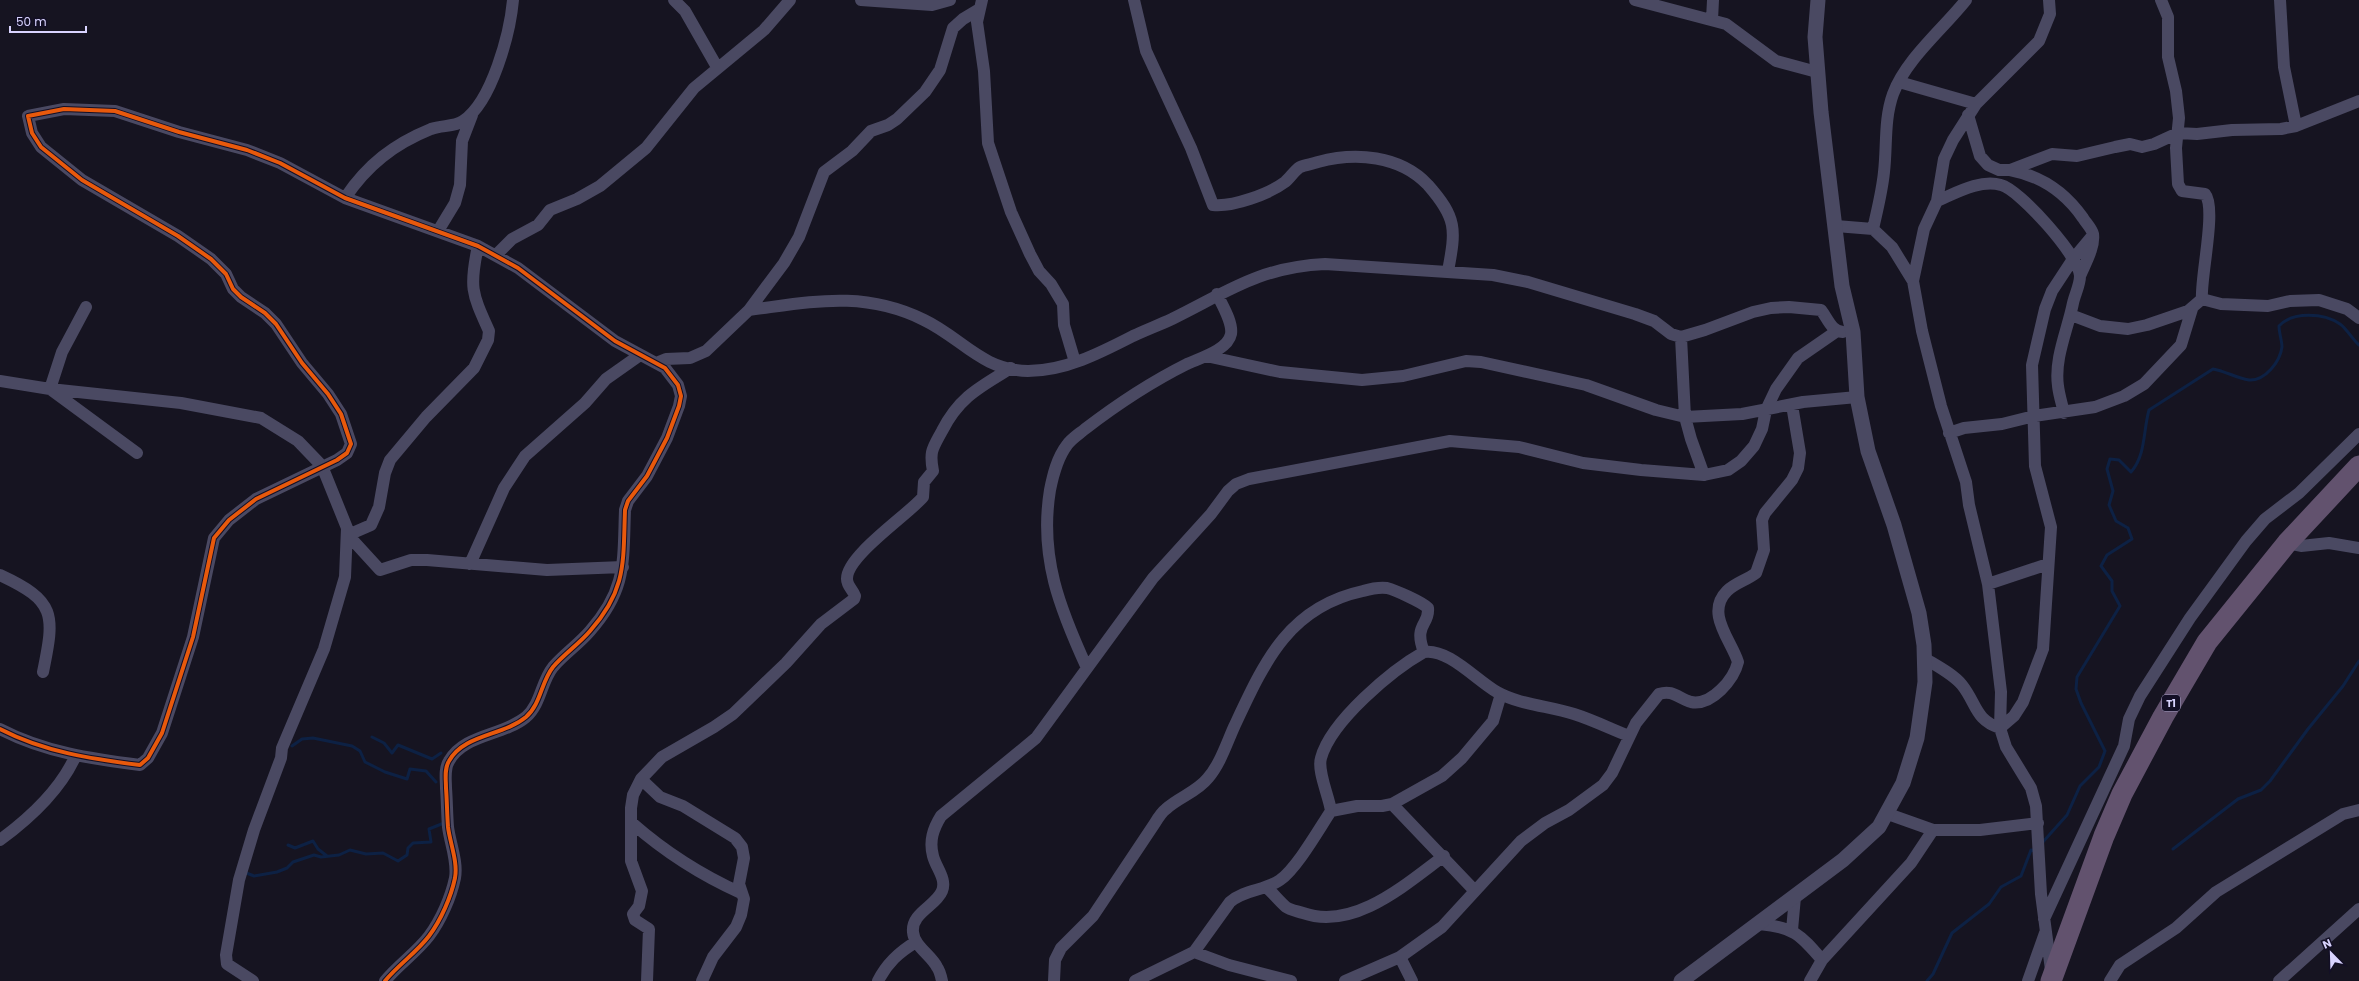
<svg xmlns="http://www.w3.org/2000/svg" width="2359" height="981" viewBox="0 0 2359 981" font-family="Poppins,sans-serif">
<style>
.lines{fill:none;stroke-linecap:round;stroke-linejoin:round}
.stream{stroke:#0d2144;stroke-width:3}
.minor{stroke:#4a4962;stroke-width:12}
.tertiary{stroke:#4a4962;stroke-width:15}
.trunk{stroke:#62526e;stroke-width:21}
.cycleway-casing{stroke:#130f26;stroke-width:6}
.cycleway{stroke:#e8590c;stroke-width:4}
.labels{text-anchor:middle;stroke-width:3;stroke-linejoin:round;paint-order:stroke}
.shield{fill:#130f26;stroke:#9e99be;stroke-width:1}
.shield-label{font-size:10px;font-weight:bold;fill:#d9d4ff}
</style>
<rect width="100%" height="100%" fill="#161421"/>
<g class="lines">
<path class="stream" d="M372,737L384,743L392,753L398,745L432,759L441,753
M292,746L302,739L313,738L352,746L360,751L365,762L385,772L407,779L410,769L426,771L436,782
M2042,843L2067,815L2080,786L2099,767L2105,751L2081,703L2076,689L2077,677L2120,606L2112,591V581L2101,566L2107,555L2132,539L2128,528L2116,521L2109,505L2113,491L2107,469L2110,459L2119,460L2131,472C2146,455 2143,431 2149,410L2213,369C2225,371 2236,378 2249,380C2265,381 2280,362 2282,347C2282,341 2279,333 2279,326C2293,311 2324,313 2340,324C2347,329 2352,339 2359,345
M288,845L295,848L313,841L318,849L327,856
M2173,849L2238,799L2261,790L2270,781L2308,729L2343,686L2359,661
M244,872L254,876L277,872L287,868L293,862L314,855L321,857L339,855L350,850L366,854L383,853L398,861L407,855L408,848L413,843L431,842L429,829L444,823
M1927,981L1933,974L1952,933L1989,904L2001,887L2021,876L2031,850L2036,851"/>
<path class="minor" d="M674,0L685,11L717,67
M861,0L932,5L950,0
M982,0L977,22L984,71L988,143L1011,212L1030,254L1039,271L1051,284L1063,304L1064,325L1075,362
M1134,0L1146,51L1191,148L1213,205C1233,207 1269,194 1285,182C1290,178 1294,171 1300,167C1305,165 1312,164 1318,162C1355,152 1400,155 1428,185C1457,218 1456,229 1448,271
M1635,0L1726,24L1776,61L1817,72
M2049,0L2050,14L2039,41L1976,104L1953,140L1944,159L1937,201L1924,229L1913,281L1922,331L1941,406L1966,482L1969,505L1988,584L2001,692L2000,728L2006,747L2031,788L2036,806L2041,894L2051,970
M2161,0L2168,17V57L2176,91L2179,118L2176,148L2178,184L2182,191L2205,194C2217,208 2200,279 2202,299
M2280,0L2284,67L2296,126
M1712,20L1713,0
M1899,82L1976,104
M1968,115L1980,156L1988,165L1999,170H2010L2052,154L2077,156L2115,147L2130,144L2142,147L2154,144L2178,133L2197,134L2232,130L2281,129L2296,126L2359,101
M2010,170C2042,176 2065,192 2083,218C2086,223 2092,229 2093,234C2095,247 2085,264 2080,276
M345,198C367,165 394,144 431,129C442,125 454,127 463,121C492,102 510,33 513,0
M1937,201C1956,193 1980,179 2001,185C2019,189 2080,257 2080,276C2080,285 2075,294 2073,303C2068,329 2054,358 2058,386C2059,395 2062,404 2064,413
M1836,226L1873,229L1892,247L1913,281
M1873,229C1877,211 1882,192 1884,172C1887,146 1884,119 1893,94C1906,59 1943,29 1966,0
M438,231L455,203L460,185L462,141L472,115
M478,246C469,288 472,293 489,331L488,340L474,368L426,417L390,460L385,473L379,507L371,525L348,535L380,570L411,560H427L547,570L623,567
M496,255L512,239L538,225L550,210L577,199L600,186L646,148L694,88L764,30L790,0
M86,307L62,352L50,389L137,453
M749,310C812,302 863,290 924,320C962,338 981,370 1028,371C1065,371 1100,353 1133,336C1146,330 1159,325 1172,319C1227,292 1260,267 1325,264L1493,275L1528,282L1635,314L1654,321L1671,334L1681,337L1705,330L1753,312L1771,308L1789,307L1821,310C1828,319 1831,331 1843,332
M2071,315L2100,326L2128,329L2147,325L2188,311L2202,299L2221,304L2268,306L2290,301L2319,300L2347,309L2359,318
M1681,337L1685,417L1691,439L1704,475
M1206,356L1280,372L1362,380L1403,376L1466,361L1481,362L1586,385L1656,410L1685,417L1742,414L1803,402L1857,397
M656,363L666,359L690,358L706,351L749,310L784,263L799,237L824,172L852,151L871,131L888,125L897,119L925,92L940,70L953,28L963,19L978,10
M0,381L50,389L181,403L261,418L298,441L322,466L347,528L345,577L324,649L282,748L281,758L254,830L239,880L226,955L227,964L253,981
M1949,433L1964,428L2002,424L2034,416L2095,407L2124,396L2144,384L2181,345L2192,309
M2287,543L2301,546L2329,543L2359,548
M470,564L504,488L525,456L585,403L606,379L640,355
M0,575C56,601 55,614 43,672
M1988,584L2048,564
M1924,658C1937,666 1953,674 1962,685C1977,704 1975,720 2000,728L2014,716L2023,702L2043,649L2051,527L2035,466L2032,365L2045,309L2052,291L2073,259L2093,235
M1087,668C1060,609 1039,557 1050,490C1053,475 1057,458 1067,445C1071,439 1079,434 1085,429C1115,406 1153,381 1187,364C1200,358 1228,350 1231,334C1233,322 1222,305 1217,294
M0,729C44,752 92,759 140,765L148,758L162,733L193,637L214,538L229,520L256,499L337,460L347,453L351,444L341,414L328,394L302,363L276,324L265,313L241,297L233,289L226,274L211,259L178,236L82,180L41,147L32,133L28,116L64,109L115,111L179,132L247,150L280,163L345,198L478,246L518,268L615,341L665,368L678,385L681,396L679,406L667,438L647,476L628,501L625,510C623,562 627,589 590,631C579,644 564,654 553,667C541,682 541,704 526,717C503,736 464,734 449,761C444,769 446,779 446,788C447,801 447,814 448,827C450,843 458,862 455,878C451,897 441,920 429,936C417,952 398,965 385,981
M641,779L660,797L683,806L735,838L742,847L744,858L739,884L744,899L741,915L736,927L713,957L702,981
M1392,804L1475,891
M1331,811L1357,806H1382L1392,804L1442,776L1462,758L1493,721L1501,694
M1888,814L1933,830H1980L2038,823
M632,823C665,852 701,875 741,893
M0,840C30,818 61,789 76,755
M1266,887C1273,893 1279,901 1286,907C1290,910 1297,911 1303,913C1354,931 1406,884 1444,856
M2044,919L2124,746L2129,719L2140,696L2190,618L2246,541L2265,519L2299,493L2359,434
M1759,924C1793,927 1800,934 1822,960
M1792,930L1795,897
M1194,952L1229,965L1291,981
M1400,957L1412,981
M647,981L649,929L635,920L633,914L639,906L642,891L631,861V808L633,795L641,779L662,757L714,727L733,714L786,663L821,624L854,599L855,596C853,590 847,586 847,579C846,556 909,514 923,497L924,482L933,471C929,451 933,448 942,431C959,397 980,387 1011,368
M878,981C887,963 899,952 916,942
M942,981C941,976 940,971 937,967C931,955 914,946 913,932C911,913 936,906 942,891C947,879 936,868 933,856C929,841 933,829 941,816L1036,738L1153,578L1211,514L1228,491L1236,484L1249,479L1450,441L1519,447L1583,463L1641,470L1704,475L1728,470L1741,461L1754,446L1762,429L1766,410L1776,389L1798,358L1837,331
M1054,981L1055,960L1061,948L1093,916L1155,823C1158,818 1162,812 1166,809C1179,797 1197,792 1208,778C1220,764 1226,745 1234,727C1264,663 1288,607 1363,591C1370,589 1379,587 1387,588C1395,590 1422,602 1428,608C1430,625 1413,624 1424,652
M1135,981L1194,952L1230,902C1245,889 1265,891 1280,880C1297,868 1319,829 1331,811C1329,796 1317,771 1321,758C1331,721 1392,670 1424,652C1448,648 1476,680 1497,692C1520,705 1550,706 1574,714C1593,720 1611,729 1629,736
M1345,981L1400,957L1442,927L1521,841L1545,823L1569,810L1603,785L1612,773L1636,723L1659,694C1673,689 1679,699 1691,702C1712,706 1734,679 1738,662C1731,640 1705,613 1727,591C1735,583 1747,580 1756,573L1764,550L1762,520L1765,513L1792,480L1798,468L1800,453L1792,405
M1810,981L1822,960L1911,863L1933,830
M2028,981L2045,933
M2110,981L2120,965L2176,928L2216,892L2343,814L2359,810
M2279,981L2359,909"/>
<path class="tertiary" d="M1681,981L1843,860L1879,827L1903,783L1917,738L1925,682L1924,645L1919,613L1894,525L1868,451L1857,397L1853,332L1842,286L1821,112L1815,37L1818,0"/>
<path class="trunk" d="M2051,981L2104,836L2122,794L2163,717L2207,642L2287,543L2359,466"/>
<g class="cycleway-casing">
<path id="cycleway" d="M0,729C44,752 92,759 140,765L148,758L162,733L193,637L214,538L229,520L256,499L337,460L347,453L351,444L341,414L328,394L302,363L276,324L265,313L241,297L233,289L226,274L211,259L178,236L82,180L41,147L32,133L28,116L64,109L115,111L179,132L247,150L280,163L345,198L478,246L518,268L615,341L665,368L678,385L681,396L679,406L667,438L647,476L628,501L625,510C623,562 627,589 590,631C579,644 564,654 553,667C541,682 541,704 526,717C503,736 464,734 449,761C444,769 446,779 446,788C447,801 447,814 448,827C450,843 458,862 455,878C451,897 441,920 429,936C417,952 398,965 385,981"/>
</g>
<use href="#cycleway" class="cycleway"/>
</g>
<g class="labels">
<rect class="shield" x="2162" y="695" width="18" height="16" rx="3"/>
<g class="shield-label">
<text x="2171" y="707">T1</text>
</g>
</g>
<g transform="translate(2331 953) rotate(337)" stroke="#130f26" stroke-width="3" paint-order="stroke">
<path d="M0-3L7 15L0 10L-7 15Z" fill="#d9d4ff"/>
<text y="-6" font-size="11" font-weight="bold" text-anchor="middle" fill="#d9d4ff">N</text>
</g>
<path d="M10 26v6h76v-6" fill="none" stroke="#d9d4ff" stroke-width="2"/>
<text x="16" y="26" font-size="12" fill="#d9d4ff" stroke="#130f26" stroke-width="3" paint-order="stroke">50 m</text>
</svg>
